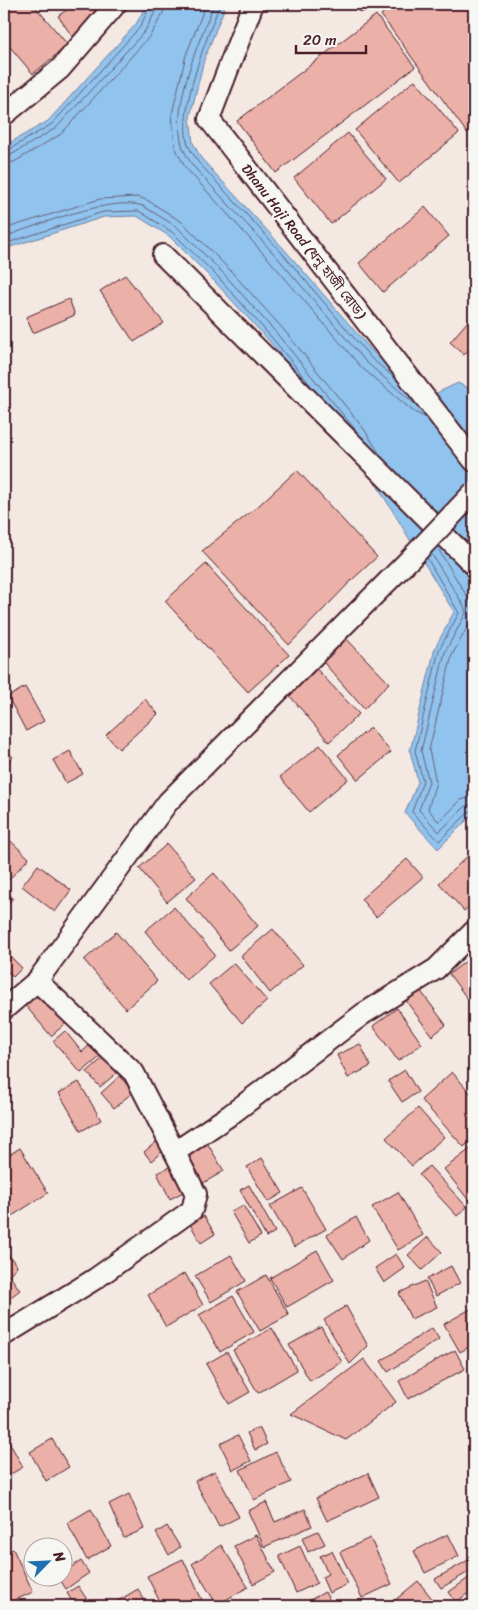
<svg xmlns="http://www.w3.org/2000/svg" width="478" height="1610" viewBox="0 0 478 1610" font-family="Sriracha,'Noto Sans Bengali',sans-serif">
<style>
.water{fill:#90c3ed;stroke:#74819f}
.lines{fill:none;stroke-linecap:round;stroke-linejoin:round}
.shore{stroke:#666179;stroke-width:1}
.building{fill:#ebb0a7;stroke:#4a1f2b}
.street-casing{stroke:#4a1f2b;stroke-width:24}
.street{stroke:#f6f6f2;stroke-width:20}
.street-bridge-casing{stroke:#4a1f2b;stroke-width:24;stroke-linecap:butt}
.street-bridge{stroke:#f6f6f2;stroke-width:20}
.labels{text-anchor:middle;stroke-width:4.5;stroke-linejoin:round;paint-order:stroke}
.street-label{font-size:14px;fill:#4a1f2b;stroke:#f6f6f2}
</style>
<rect width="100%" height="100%" fill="#f4e8e3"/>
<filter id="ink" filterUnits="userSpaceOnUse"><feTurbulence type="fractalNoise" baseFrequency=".02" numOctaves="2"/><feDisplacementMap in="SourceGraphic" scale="10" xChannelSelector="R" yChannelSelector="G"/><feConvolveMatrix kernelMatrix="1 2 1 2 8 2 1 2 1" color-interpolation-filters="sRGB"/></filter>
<g filter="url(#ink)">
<path class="water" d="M147,4H226L204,60L190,117L193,143L201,158L285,250L375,354L426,398L458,383L474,391V813L438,849L405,813L418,782L410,751L435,648L454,612L350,441L270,342L215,282L169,236L137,216L104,217L4,249V146L48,121L136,24Z"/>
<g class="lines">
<path class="shore" d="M206,4L186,55L172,114L175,147L185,167L271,262L361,367L414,412L425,417
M214,4C199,42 171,104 182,145C184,152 189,160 193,166L277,257L366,362L416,405
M220,4C207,38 177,110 188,145C190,150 195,156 198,162L282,253L371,358L397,380
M4,150H8L52,124L140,27L151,4
M4,157L11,155L56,128L145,31L156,10L157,4
M4,164L14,162L61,134L150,36L163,13L164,4
M4,229L100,199L137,197L147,200L182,222L229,269L284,330L364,429L381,456
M4,237C35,226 112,195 143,206L177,227L224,274L278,335L358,433
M4,244L103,212L139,211L172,232L219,278L273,339L316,392
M437,547L471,603L473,614L471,621L452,655L429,750L436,782L428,809L437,820L440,821L461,800L474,796
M431,553L464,606L466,613L445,652L421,751L429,782L419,810L439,832L466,806L474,804
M427,558L459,613L439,650L415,751L423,781L412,812L439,841L469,812L474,810"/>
</g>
<path class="building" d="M4,4H33L68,45L33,74L4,40Z
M75,4H90L101,20L74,39L58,16Z
M346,4H367L362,13Z
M393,4H474V126L467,133L381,15Z
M376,15L415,67L276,173L237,121Z
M415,80L459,133L399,183L355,130Z
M348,133L386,179L331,224L294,178Z
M425,207L449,236L383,292L359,263Z
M125,275L164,323L134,342L100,291Z
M69,299L75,315L33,333L26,317Z
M474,314V343L464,355L450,342Z
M297,470L377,557L353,579L289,645L202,551L257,507Z
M206,564L289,655L248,692L165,601Z
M341,633L389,683L364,709L319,657Z
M308,660L359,714L329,742L284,689Z
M25,687L44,721L26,731L8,697Z
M145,699L158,714L119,749L106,735Z
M370,728L391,752L358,780L338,755Z
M320,745L348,779L309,812L280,777Z
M4,748L13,757L4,766Z
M70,751L83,774L66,783L53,760Z
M4,835L29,858L4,885Z
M167,844L196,878L167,902L139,868Z
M474,850V902L464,911L439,883Z
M407,859L423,877L376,917L361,899Z
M38,865L71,890L55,912L22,886Z
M214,873L258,926L229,950L186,898Z
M4,889L13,898L4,908Z
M174,907L215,955L186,980L145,931Z
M273,929L303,965L270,993L241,956Z
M116,932L157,981L126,1009L84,960Z
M4,950L22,968L13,977L4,968Z
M474,955V1004L472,1005L449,974Z
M234,963L267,1001L242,1023L209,984Z
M39,981L71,1019L51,1036L19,998Z
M420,990L446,1025L432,1036L406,1001Z
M397,1008L422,1044L398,1061L373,1026Z
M65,1031L82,1052L91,1044L101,1056L81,1073L53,1041Z
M360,1044L371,1066L348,1078L337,1055Z
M105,1056L119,1071L100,1087L87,1072Z
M405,1070L418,1092L402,1102L388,1081Z
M452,1072L474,1097V1137L464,1147L421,1100Z
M120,1076L133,1092L114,1108L101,1093Z
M79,1082L101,1120L81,1131L59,1093Z
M418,1108L444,1137L412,1166L386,1138Z
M162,1137L169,1146L151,1161L144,1152Z
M206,1141L224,1171L200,1185L182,1154Z
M474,1146V1207L444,1169Z
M20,1148L48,1193L12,1216L4,1203V1158Z
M262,1158L283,1193L268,1202L247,1167Z
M175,1164L187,1190L170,1199L157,1173Z
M429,1166L467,1207L457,1216L419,1175Z
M249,1185L275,1232L266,1237L240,1190Z
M302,1188L326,1229L294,1247L270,1206Z
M398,1192L423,1235L398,1250L372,1207Z
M243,1205L261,1236L249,1243L231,1212Z
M204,1216L215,1234L201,1243L190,1224Z
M356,1217L369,1240L343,1259L327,1235Z
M428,1237L442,1252L422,1270L408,1255Z
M5,1250L17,1266L9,1275L20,1290L6,1301L4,1298Z
M317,1250L334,1280L287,1307L270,1278Z
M396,1254L405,1268L384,1283L375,1268Z
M231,1255L246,1281L211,1302L195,1276Z
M451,1266L460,1283L436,1296L427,1279Z
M474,1270V1284L468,1273Z
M185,1273L203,1305L166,1327L148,1295Z
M266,1275L289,1315L260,1331L237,1292Z
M425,1281L437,1307L411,1319L399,1293Z
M233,1296L254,1332L220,1352L199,1315Z
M346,1306L368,1346L350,1364L324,1320Z
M474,1307V1344L460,1352L444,1324Z
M321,1327L342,1362L310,1381L289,1345Z
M272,1328L297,1370L258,1393L233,1350Z
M432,1328L439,1339L388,1372L381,1361Z
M455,1350L465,1369L408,1399L399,1381Z
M227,1352L250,1392L229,1404L206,1364Z
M364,1359L396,1402L346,1440L291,1414Z
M259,1427L267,1444L255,1450L247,1433Z
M4,1433L23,1467L4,1478Z
M238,1435L251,1461L233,1470L220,1444Z
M52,1439L69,1467L46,1481L30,1452Z
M276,1452L291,1482L254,1500L240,1470Z
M215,1471L239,1517L219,1527L195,1481Z
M368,1473L379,1497L327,1521L316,1498Z
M129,1494L144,1529L124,1538L109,1504Z
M266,1502L275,1522L305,1509L312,1526L264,1547L248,1511Z
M91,1509L111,1546L87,1560L67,1523Z
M4,1516L9,1524L4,1527Z
M167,1526L180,1547L169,1555L156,1533Z
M318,1531L325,1544L308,1552L302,1538Z
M448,1534L459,1556L425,1573L414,1551Z
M256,1535L275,1572L253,1584L234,1546Z
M370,1538L392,1584L362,1598L340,1552Z
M221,1545L248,1587L217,1605L192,1564Z
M300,1546L317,1583L296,1593L279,1556Z
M13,1549L33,1592L4,1605V1553Z
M332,1551L348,1584L329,1593L322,1577L328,1574L320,1556Z
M472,1558L474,1561V1569L441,1588L435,1579Z
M183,1559L202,1600L189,1606H162L147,1576Z
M81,1561L89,1573L66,1589L59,1578H62V1573Z
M474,1574V1589L456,1602L449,1592Z
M418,1581L438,1606H388Z
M78,1586L88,1601L79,1606H75L67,1593Z
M138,1589L145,1601L136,1606H119L116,1602Z
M325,1592L332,1606H311L308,1601Z
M474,1598V1606H462Z"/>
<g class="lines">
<g class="street-casing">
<path id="street" d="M253,4L209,119L474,461
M4,115L60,69L116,4
M163,255L474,565
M4,1009L37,981
M175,1152L230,1115L363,1014L436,969L474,931
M4,1335L95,1279L192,1210L196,1194L134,1073L37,981L168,802L414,555"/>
</g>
<use href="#street" class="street"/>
<g class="street-bridge-casing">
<path id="street-bridge" d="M414,555L474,492"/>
</g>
<use href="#street-bridge" class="street-bridge"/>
</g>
</g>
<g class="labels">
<g class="street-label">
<text transform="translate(304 241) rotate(52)" y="5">Dhanu Haji Road (ধনু হাজী রোড)</text>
</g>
</g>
<rect width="478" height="1610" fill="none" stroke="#f6f6f2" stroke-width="20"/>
<rect x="10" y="10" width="458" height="1590" fill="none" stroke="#4a1f2b" stroke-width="2" filter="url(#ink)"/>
<g transform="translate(48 1562) rotate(66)"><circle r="24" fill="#f6f6f2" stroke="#b1a0a2"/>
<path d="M0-4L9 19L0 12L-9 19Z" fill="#1f6fb2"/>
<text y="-8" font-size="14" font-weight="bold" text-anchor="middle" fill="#4a1f2b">N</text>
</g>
<path d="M296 45v8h70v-8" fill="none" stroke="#4a1f2b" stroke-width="2.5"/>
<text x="303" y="45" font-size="15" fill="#4a1f2b" stroke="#f6f6f2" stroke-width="4" paint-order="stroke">20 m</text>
</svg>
